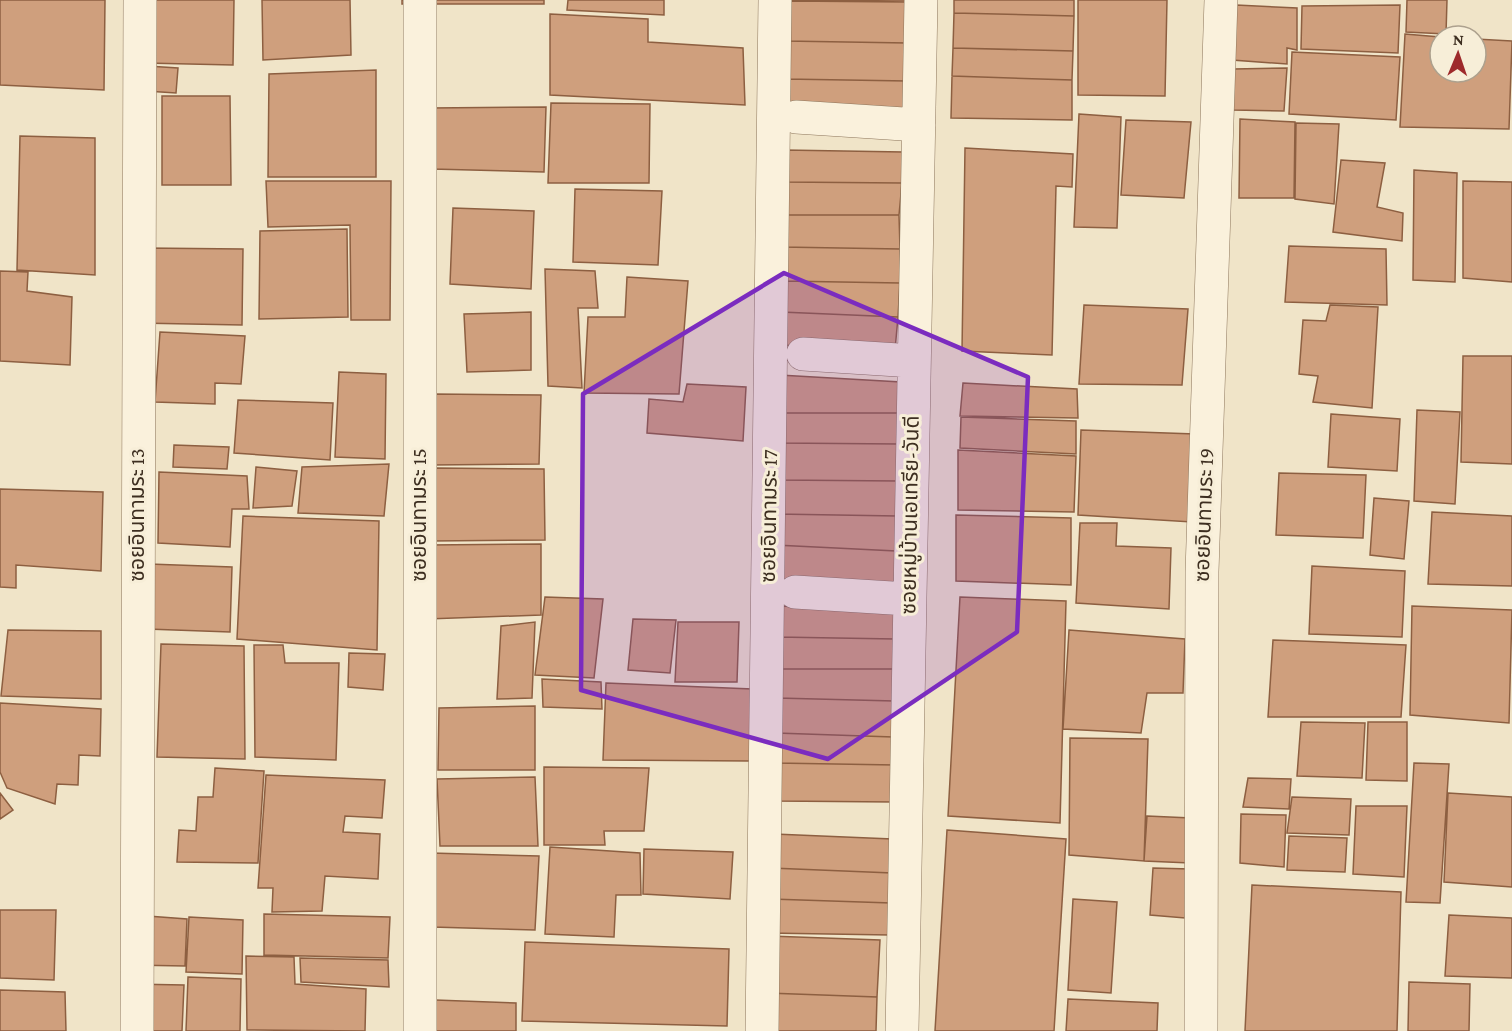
<svg xmlns="http://www.w3.org/2000/svg" width="1512" height="1031" viewBox="0 0 1512 1031" font-family="'Crimson Pro','Noto Sans Thai',serif">
<style>
.building{fill:#cf9f7d;stroke:#8d5f41;stroke-width:1.5}
.lines{fill:none;stroke-linecap:round;stroke-linejoin:round}
.minor-casing{stroke:#8d765c;stroke-width:34}
.minor{stroke:#faf1dc;stroke-width:33}
.marked{fill:#7b2cbf;fill-opacity:0.2;stroke:#7b2cbf;stroke-width:4.5;stroke-linejoin:round}
.labels{text-anchor:middle;stroke-width:6;stroke-linejoin:round;paint-order:stroke}
.street-label{font-size:21px;fill:#3d2e20;stroke:#f7eed8}
</style>
<rect width="100%" height="100%" fill="#f0e4c8"/>
<path class="building" d="M0,0H105L104,90L0,85Z
M145,0H234L233,65L145,63Z
M262,0H350L351,55L263,60Z
M402,0H544V4H402Z
M568,0H664V15L567,10Z
M786,0H907V2Z
M954,0H1074V16L954,13Z
M1078,0H1167L1165,96L1078,95Z
M1407,0H1447L1446,34L1406,32Z
M786,1L907,2V43L785,41Z
M1236,5L1297,8V50L1287,48V64L1232,60Z
M1400,5L1398,53L1301,49L1302,6Z
M954,13L1074,16L1073,51L953,48Z
M550,14L648,19V42L743,48L745,105L550,95Z
M1405,34L1440,37V72H1476V39L1512,41L1509,129L1400,127Z
M785,41L907,43V81L785,79Z
M953,48L1073,51L1072,80L952,76Z
M1292,52L1400,57L1396,120L1289,114Z
M147,66L178,68L176,93L146,91Z
M1287,68L1284,111L1233,110L1234,69Z
M376,70V177H268L269,74Z
M952,76L1072,80V120L951,118Z
M785,79L907,81L906,116L784,118Z
M162,96H230L231,185H162Z
M551,103L650,104L649,183H548Z
M546,107L544,172L432,169L430,108Z
M1079,114L1121,117L1117,228L1074,227Z
M1240,119L1295,122L1294,198H1239Z
M1126,120L1191,122L1184,198L1121,195Z
M1296,123L1339,124L1334,204L1295,199Z
M20,136L95,138V275L17,270Z
M965,148L1073,154L1072,187L1056,186L1052,355L962,351Z
M784,150L903,152L902,183L782,182Z
M1341,160L1385,163L1377,207L1403,213L1402,241L1333,232Z
M1414,170L1457,173L1455,282L1413,280Z
M266,181H391L390,320H351L350,225L268,227Z
M1463,181L1512,182V282L1463,278Z
M782,182L902,183L899,215H782Z
M575,189L662,191L658,265L573,262Z
M453,208L534,211L531,289L450,284Z
M782,215H899L900,249L781,247Z
M347,229L348,317L259,319L260,231Z
M1289,246L1386,249L1387,305L1285,302Z
M781,247L900,249V283L782,281Z
M144,248L243,249L242,325L138,323Z
M545,269L595,271L598,308H578L582,388L548,386Z
M0,271L28,272L27,291L72,297L70,365L0,361Z
M627,277L688,281L679,394L584,393L588,317H625Z
M782,281L900,283L898,317L781,312Z
M1084,305L1188,309L1182,385L1079,384Z
M1330,305L1378,307L1372,408L1313,402L1318,376L1299,374L1303,320L1326,321Z
M531,312V370L467,372L464,314Z
M781,312L898,317L895,350L780,345Z
M160,332L245,336L241,384L215,383V404L155,402Z
M1463,356H1512V464L1461,462Z
M339,372L386,374L385,459L335,457Z
M779,375L901,382V413H778Z
M963,383L1077,389L1078,418L960,416Z
M687,384L746,387L743,441L647,433L649,399L683,402Z
M434,394L541,395L539,464L431,465Z
M238,400L333,403L330,460L234,453Z
M1417,410L1460,412L1455,504L1414,501Z
M778,413H901L899,444L777,443Z
M1331,414L1400,419L1397,471L1328,467Z
M961,417L1076,421V454L960,448Z
M1081,430L1195,434L1192,522L1078,515Z
M777,443L899,444V481L776,480Z
M174,445L229,447L227,469L173,467Z
M958,450L1076,456L1074,512L958,510Z
M389,464L384,516L298,513L302,467Z
M256,467L297,471L292,506L253,508Z
M436,468L544,469L545,540L431,541Z
M159,472L247,476L249,509H232L230,547L158,543Z
M1279,473L1366,475L1363,538L1276,535Z
M776,480L899,481L897,516L776,514Z
M0,489L103,492L101,571L16,565V588L0,587Z
M1374,498L1409,501L1404,559L1370,555Z
M1432,512L1512,516V586L1428,584Z
M776,514L897,516L896,551L775,545Z
M956,515L1071,518V585L956,581Z
M243,516L379,521L377,650L237,639Z
M1080,523H1117L1116,546L1171,548L1169,609L1076,603Z
M541,544V615L427,619L428,545Z
M775,545L896,551L894,584L775,579Z
M149,564L232,567L230,632L147,629Z
M1312,566L1405,571L1402,637L1309,634Z
M545,597L603,599L594,678L535,675Z
M960,597L1066,601L1060,823L948,816Z
M777,606L895,610V639L777,637Z
M1412,606L1512,610L1509,723L1410,715Z
M633,619L676,620L670,673L628,670Z
M535,622L532,698L497,699L501,626Z
M678,622H739L737,682H675Z
M8,630L101,631V699L1,696Z
M1069,630L1185,639L1183,693H1147L1141,733L1063,729Z
M777,637L895,639V669H777Z
M1273,640L1406,645L1401,717H1268Z
M161,644L244,646L245,759L157,757Z
M254,645H283L285,663H339L336,760L255,757Z
M349,653L385,654L383,690L348,687Z
M777,669H895L894,701L777,698Z
M542,679L601,682L602,709L543,707Z
M606,683L752,689L750,761L603,760Z
M777,698L894,701L893,737L776,733Z
M0,703L101,709L100,756L79,755L78,785L57,784L55,804L7,788L0,772Z
M535,706V770H438L439,708Z
M1301,722L1365,723L1362,778L1297,776Z
M1368,722H1407V781L1366,780Z
M776,733L893,737L895,765L775,763Z
M1070,738L1148,739L1144,861L1069,855Z
M775,763L895,765L894,802L775,801Z
M1414,763L1449,764L1440,903L1406,902Z
M544,767L649,768L644,831H604L605,845H544Z
M215,768L264,771L258,863L177,862L179,830L196,831L198,797H213Z
M266,775L385,780L382,818L345,816L343,832L380,834L378,879L325,876L322,911L272,912L273,888H258Z
M535,777L538,846H440L437,779Z
M1248,778L1291,779L1289,809L1243,807Z
M0,793L13,810L0,819Z
M1448,793L1512,797V887L1444,882Z
M1292,797L1351,799L1349,835L1287,833Z
M1356,806H1407L1404,877L1353,874Z
M1241,814L1286,815L1284,867L1240,863Z
M1147,816L1191,818L1190,863L1144,861Z
M947,830L1066,839L1054,1031H935Z
M774,834L892,839V873L771,868Z
M1289,836L1347,838L1345,872L1287,870Z
M550,847L640,853L641,895H616L614,937L545,934Z
M644,849L733,852L730,899L643,894Z
M431,853L539,856L535,930L432,927Z
M771,868L892,873L891,903L771,899Z
M1153,868L1190,869L1185,918L1150,915Z
M1252,885L1401,892L1397,1031H1245Z
M771,899L891,903L890,935L767,933Z
M1073,899L1117,902L1111,993L1068,990Z
M0,910H56L54,980L0,978Z
M264,914L390,917L388,958L264,955Z
M134,915L187,919L185,966L131,965Z
M1449,915L1512,918V978L1445,976Z
M189,917L243,920L242,974L186,972Z
M769,936L880,940L877,997L767,993Z
M525,942L729,949L727,1026L522,1021Z
M246,956L294,957L295,984L366,989L365,1031L247,1030Z
M300,958L388,960L389,987L301,982Z
M188,977L241,979L240,1031H186Z
M1409,982L1470,984L1469,1031H1408Z
M130,984L184,985L182,1031H145Z
M0,990L65,992L66,1031H0Z
M767,993L877,997L876,1031H767Z
M408,999L516,1003V1031H408Z
M1068,999L1158,1003L1157,1031H1066Z"/>
<g class="lines">
<g class="minor-casing">
<path id="minor" d="M796,117L919,125
M803,354L914,361
M795,592L908,599
M137,1031L140,0
M420,1031V0
M762,1031L775,0
M902,1031L921,0
M1201,1031L1202,572L1221,0"/>
</g>
<use href="#minor" class="minor"/>
</g>
<path class="marked" d="M784,273L1028,377L1017,632L828,759L581,690L583,394Z"/>
<g class="labels">
<g class="street-label">
<text transform="translate(137 515) rotate(-90)" y="7">ซอยอินทามระ 13</text>
<text transform="translate(419 515) rotate(-90)" y="7">ซอยอินทามระ 15</text>
<text transform="translate(910 515) rotate(-89)" y="7">ซอยหมู่บ้านเอเทรีย-วันดี</text>
<text transform="translate(1204 515) rotate(-88)" y="7">ซอยอินทามระ 19</text>
<text transform="translate(769 516) rotate(-89)" y="7">ซอยอินทามระ 17</text>
</g>
</g>
<g transform="translate(1458 54) rotate(2)"><circle r="28" fill="#f7eed8" stroke="#ada18e" stroke-width="1.5"/>
<path d="M0-4.5L10 22L0 15L-10 22Z" fill="#9e2a2b"/>
<text y="-9" font-size="16" font-weight="bold" text-anchor="middle" fill="#3d2e20">N</text>
</g>
</svg>
